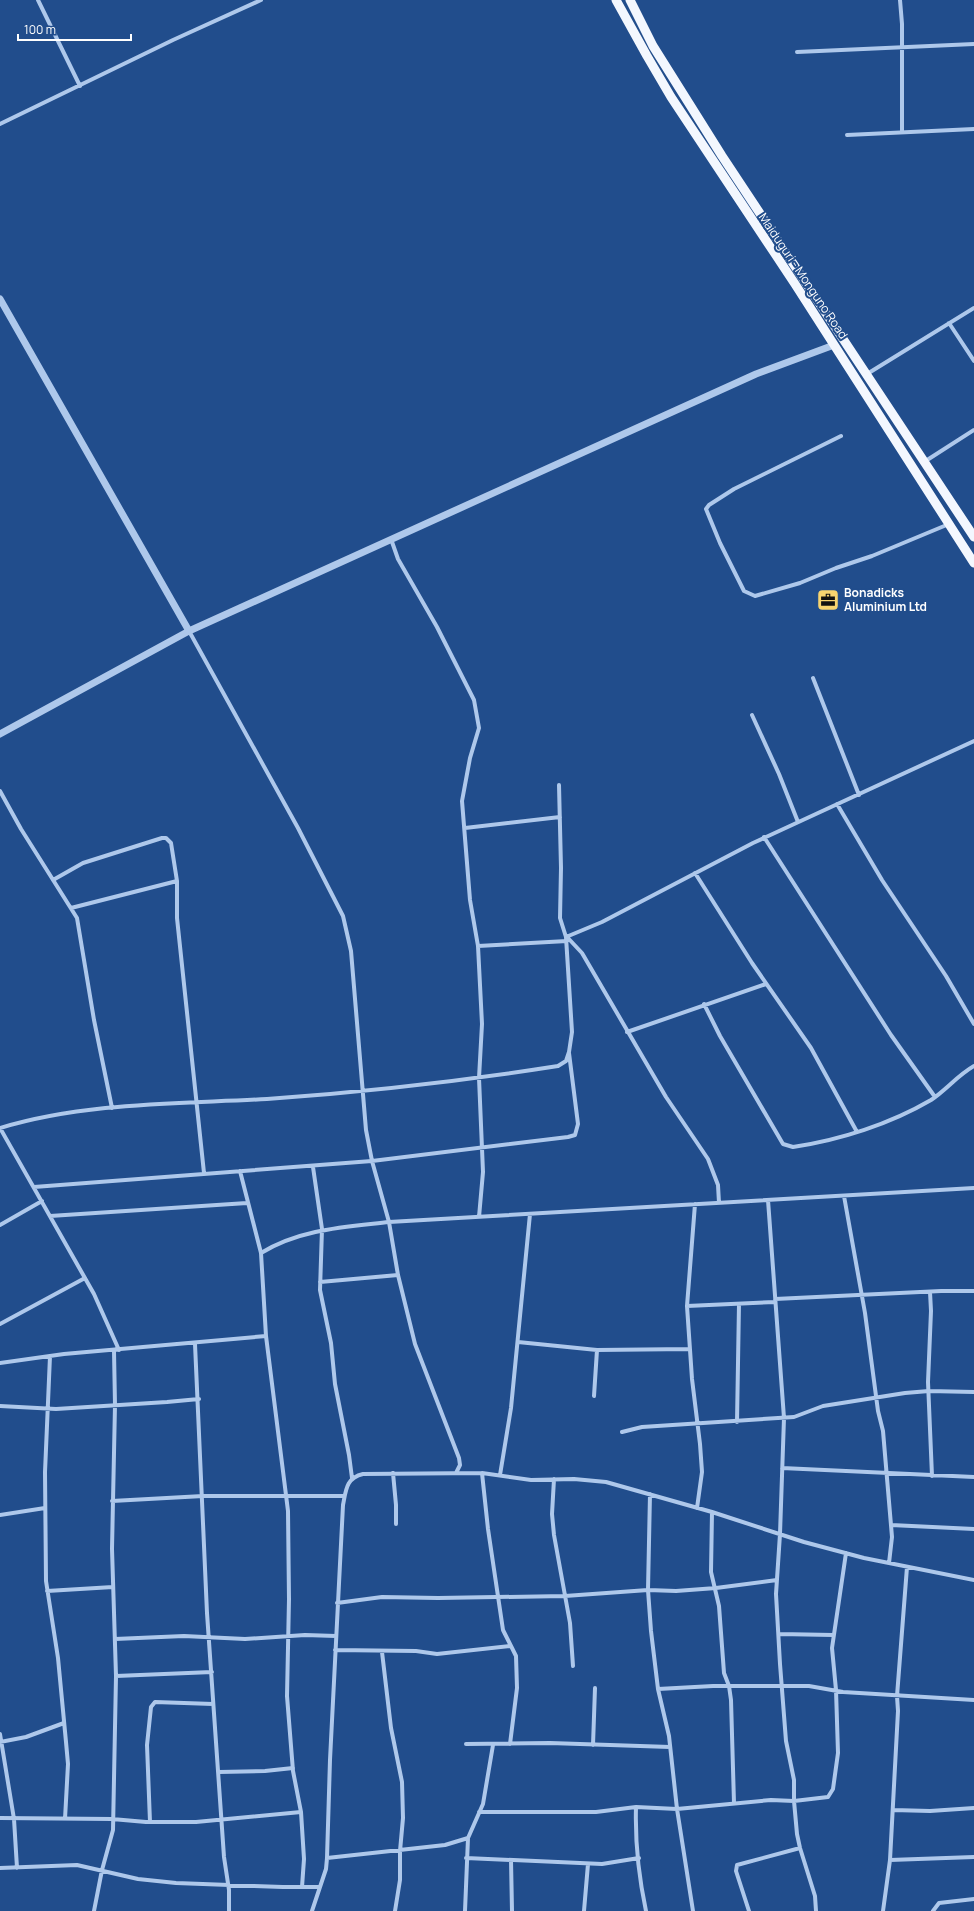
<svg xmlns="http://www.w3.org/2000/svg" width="974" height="1911" viewBox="0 0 974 1911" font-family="Manrope,sans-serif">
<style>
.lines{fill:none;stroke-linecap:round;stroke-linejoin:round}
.minor{stroke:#aec8eb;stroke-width:4}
.tertiary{stroke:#aec8eb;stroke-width:7}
.primary{stroke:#f3f7fe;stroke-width:9}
.labels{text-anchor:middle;stroke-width:4;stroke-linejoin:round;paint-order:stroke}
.street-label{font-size:12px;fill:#fff;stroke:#214d8c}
.poi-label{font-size:12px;font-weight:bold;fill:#fff;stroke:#214d8c;text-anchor:start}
</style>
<rect width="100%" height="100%" fill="#214d8c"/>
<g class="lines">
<path class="minor" d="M38,0L80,86
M900,0L902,24V132
M797,52L974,44
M0,124L173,40L261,0
M847,135L974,129
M949,323L974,361
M867,374L974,308
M841,436L734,489L709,505L706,509L720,543L744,591L755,596L800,583L836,568L872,556L949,524
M924,462L974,430
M391,539L398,559L437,627L474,700L479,728L470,758L462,801L470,900L478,946L482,1024L479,1078L483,1172L479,1217
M189,631L298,828L343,916L351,951L366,1130L372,1161L389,1222L398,1275L415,1344L459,1458L460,1465L456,1473
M813,678L859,795
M752,715L779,774L798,822
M0,791L21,829L77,918L94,1020L112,1108
M837,804L882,880L946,976L974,1024
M465,828L560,817
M764,837L891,1035L935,1097
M695,873L752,963L811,1048L857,1132
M53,880L83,863L162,838H166L171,843L177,881V918L204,1173
M71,908L177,881
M566,937L602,922L753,843L974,741
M567,937L582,953L666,1097L708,1159L718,1185L719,1203
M478,946L567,941
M704,1004L720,1036L783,1144L793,1147C840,1140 890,1124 931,1100C946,1090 958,1075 974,1066
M627,1032L766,984
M0,1128C86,1102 178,1104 267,1099C365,1092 462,1081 558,1066L566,1061L569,1052L572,1032L566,937L560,918L561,868L559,785
M0,1128L94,1294L119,1350
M313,1167L322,1229L320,1290L331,1343L335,1384L349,1455L352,1478
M240,1171L261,1253L266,1336L288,1511L289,1599L287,1696L293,1771L301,1812L304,1859L302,1887
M34,1187L372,1161L568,1137L575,1135L578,1124L569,1053
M844,1196L865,1313L878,1411L883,1431L892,1537L889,1563
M768,1200L784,1418L780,1534L776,1594L780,1664L786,1741L794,1780V1801L797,1834L800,1848L815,1896L816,1911
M695,1204L687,1306L692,1379L700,1444L702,1472L697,1508
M50,1216L247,1203
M0,1225L42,1201
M261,1253C300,1229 345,1227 389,1222L974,1188
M320,1282L398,1275
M930,1292L931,1311L928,1382L932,1476
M775,1299L941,1291H974
M687,1306L775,1302
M0,1324L85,1278
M518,1342L597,1350L690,1349
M195,1344L207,1613L224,1857L229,1890V1911
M50,1356L45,1472L46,1581L58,1658L66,1742L68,1764L65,1819
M0,1363L64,1354L266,1336
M594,1396L597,1350
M0,1406L56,1409L167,1402L199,1399
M737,1422L739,1304
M622,1432L642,1427L794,1417L823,1406L905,1393L929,1391L974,1392
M782,1468L974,1477
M393,1473L396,1505V1524
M482,1473L488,1529L503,1630L516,1656L517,1688L510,1744
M500,1475L511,1408L530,1214
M554,1479L552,1514L554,1535L570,1623L573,1666
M650,1494L648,1590L651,1631L658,1689L669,1736L677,1809L693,1911
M112,1501L203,1496H344
M712,1512L711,1572L719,1606L724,1673L729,1686L731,1700L734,1803
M0,1515L45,1508
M891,1525L974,1529
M47,1591L113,1587
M337,1603L382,1597L438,1598L565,1596L648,1590L676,1591L716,1588L777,1580
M779,1634L833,1635
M115,1639L184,1636L245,1639L305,1635L336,1636
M335,1650L416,1651L437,1654L511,1646
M382,1652L391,1728L402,1782L403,1818L400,1851V1880L395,1911
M116,1676L212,1672
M658,1689L713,1686H809L843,1692L974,1700
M0,1734L14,1819L17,1868
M0,1742L26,1737L64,1723
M466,1744L550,1743L670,1747
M593,1745L595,1688
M219,1772L265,1771L293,1768
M636,1807C635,1841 639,1878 646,1911
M893,1810L930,1811L974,1808
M479,1812H596L636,1807L677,1809L771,1800L794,1801L828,1797L833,1789L838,1753L836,1690L832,1648L846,1553
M0,1818L112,1819L146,1822H196L301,1812
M150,1822L147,1745L151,1707L155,1702L213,1704
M327,1858L445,1845L468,1838L483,1804L493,1745
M466,1858L602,1864L639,1858
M511,1860L512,1911
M890,1860L974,1857
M0,1868L77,1865L138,1879L176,1883L283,1887H320
M94,1911L102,1870L113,1830L116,1676L112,1549L115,1405L114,1351
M312,1911L326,1869L327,1858L330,1760L343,1505C346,1490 346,1478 363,1474L482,1473L531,1480L574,1479L606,1482L712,1512L804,1542L864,1558L974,1580
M465,1911L468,1838
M584,1911L588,1864
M749,1911L736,1871L737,1865L800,1848
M883,1911L890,1860L898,1711L897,1696L907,1567
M933,1911L939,1903L974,1899"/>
<path class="tertiary" d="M0,299L189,631
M0,734L189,631L756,374L834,345"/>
<path class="primary" d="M616,0L647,56L671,97L795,284L974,563
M630,0L653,46L722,156L974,537"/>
</g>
<defs>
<g id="office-square" transform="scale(1.15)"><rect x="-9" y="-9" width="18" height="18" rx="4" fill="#f8d46f" stroke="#214d8c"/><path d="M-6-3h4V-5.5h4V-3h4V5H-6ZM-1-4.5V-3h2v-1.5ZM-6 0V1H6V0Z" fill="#111"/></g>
</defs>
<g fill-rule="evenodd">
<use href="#office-square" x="828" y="600"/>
</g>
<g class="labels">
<g class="street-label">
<text transform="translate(803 276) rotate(56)" y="4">Maiduguri - Monguno Road</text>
</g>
<g class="poi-label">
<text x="844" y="597">Bonadicks<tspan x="844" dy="14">Aluminium Ltd</tspan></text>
</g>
</g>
<path d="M18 34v6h113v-6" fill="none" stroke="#ffffff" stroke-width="2"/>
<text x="24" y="34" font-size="12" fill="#ffffff" stroke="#214d8c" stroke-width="3" paint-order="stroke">100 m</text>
</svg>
